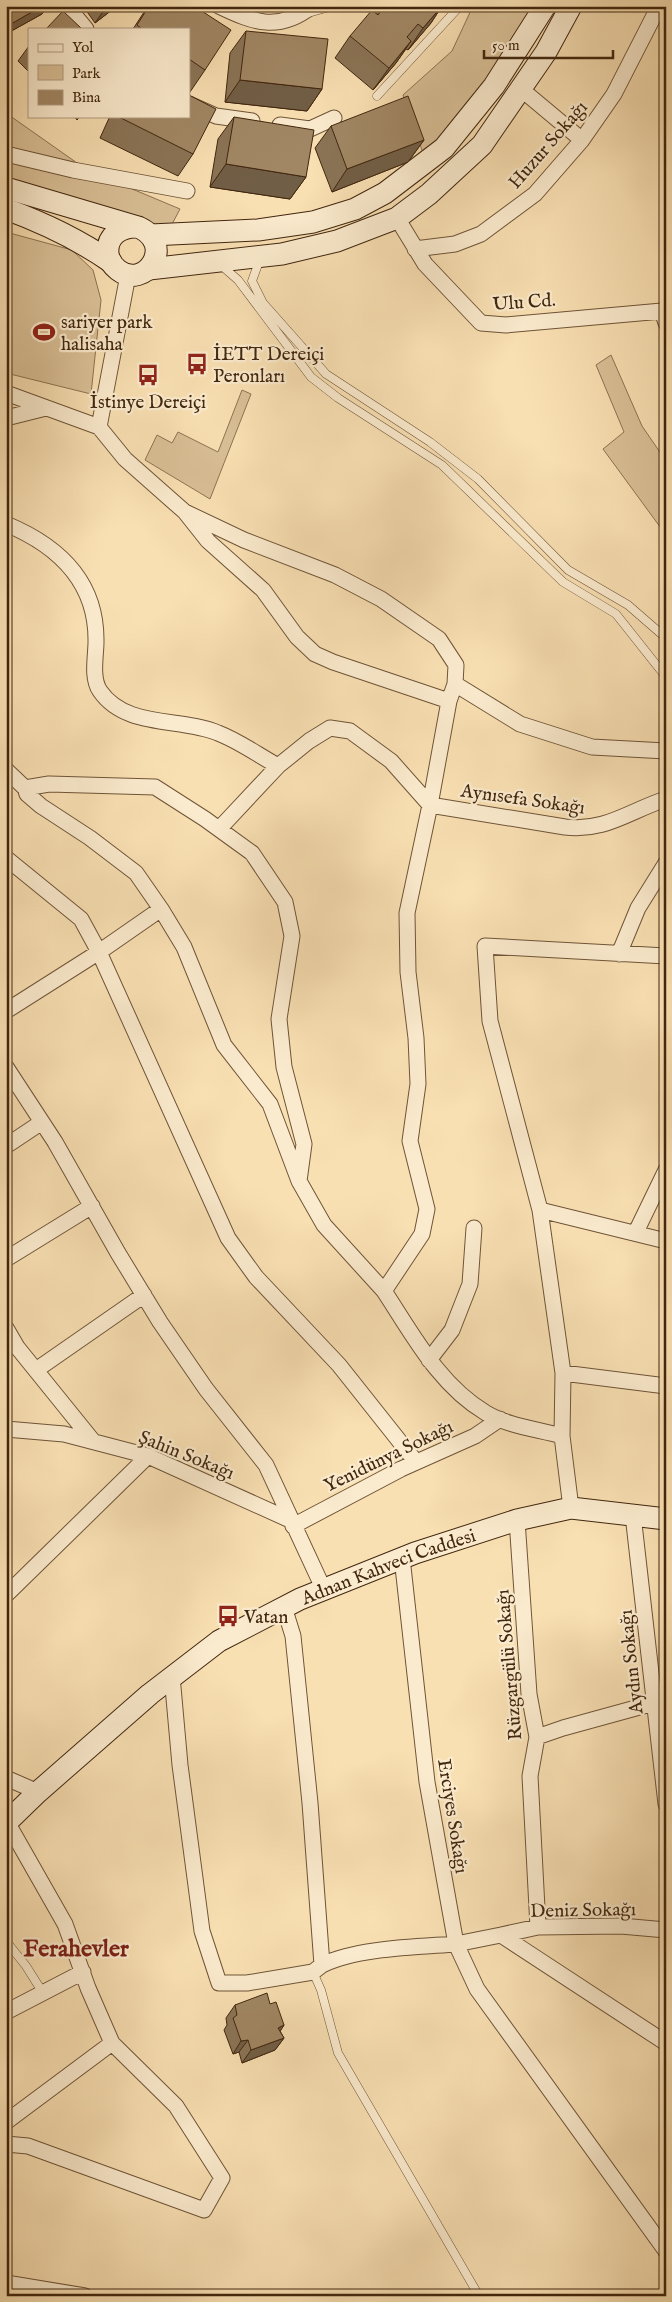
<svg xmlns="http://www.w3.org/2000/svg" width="672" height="2302" viewBox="0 0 672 2302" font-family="'IM FELL English',serif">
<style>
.green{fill:#dac097;stroke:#8e7352}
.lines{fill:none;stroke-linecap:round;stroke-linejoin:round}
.service-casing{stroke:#6f5437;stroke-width:9}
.minor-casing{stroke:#6f5437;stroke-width:17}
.secondary-casing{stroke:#41260e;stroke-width:23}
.service{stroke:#fbebce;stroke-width:8}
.minor{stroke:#fbebce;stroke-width:15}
.secondary{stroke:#fbebce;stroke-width:21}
.wall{fill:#8a7456;stroke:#41260e}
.shaded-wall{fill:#715e46;stroke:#41260e}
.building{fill:#a18764;stroke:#41260e}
.labels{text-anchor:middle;stroke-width:4.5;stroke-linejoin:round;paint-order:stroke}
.street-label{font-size:19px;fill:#41260e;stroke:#fbebce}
.poi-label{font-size:19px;fill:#41260e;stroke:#fbebce;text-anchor:start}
.district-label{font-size:24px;font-weight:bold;fill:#7a1f14;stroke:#fbebce}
</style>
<rect width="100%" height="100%" fill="#f9e0b3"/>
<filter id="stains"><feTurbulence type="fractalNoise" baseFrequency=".004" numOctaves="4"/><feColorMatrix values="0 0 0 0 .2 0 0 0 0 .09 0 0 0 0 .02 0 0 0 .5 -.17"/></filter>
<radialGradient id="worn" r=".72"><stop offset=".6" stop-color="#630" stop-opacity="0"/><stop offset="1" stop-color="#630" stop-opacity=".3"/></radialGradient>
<path class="green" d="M473,6H537L489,85L425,159L403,95L452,51Z
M6,113L87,170L180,209L169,230L6,185Z
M6,232L72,250L93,270L101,300L91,394L6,373Z
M611,355L642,426L666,461V535L603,449L624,432L596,365Z
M242,390L251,394L210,499L145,460L157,435L172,443L178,432L218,452Z"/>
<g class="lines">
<g class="service-casing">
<path id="service" d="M308,13L333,6
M377,96L460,6
M260,259L252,281L263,303L326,374L430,442L478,479L568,570L628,605L666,638
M222,266L238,280L311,377L338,398L442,465L563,582L616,614L666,677
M6,1941L26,1966L43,1993
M313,1972L321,1990L338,2053L479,2296"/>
</g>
<g class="minor-casing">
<path id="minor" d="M67,6L86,29
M219,6C254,23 279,32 312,6
M521,89L582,140
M189,104L216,116L252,121
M280,125L310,129L334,118
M6,154L73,170L187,191
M397,218L425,264L481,323L506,325L662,311L666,323
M415,249L455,244L481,234L535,194L582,140L614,94L659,6
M6,393L99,427L125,459L185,512L208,541L263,590L297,637L315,654L333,662L449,701
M6,418L46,408
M99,427L128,275
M185,512L244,540L335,575L381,599L439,639L456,665L455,684L449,701L430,805L407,913L408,972L416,1038L418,1084L410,1141L427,1209L422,1234L384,1291C413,1335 439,1385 486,1413C508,1426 537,1429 562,1436L563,1373L666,1386
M6,524C59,546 97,582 96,642C96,656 91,678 100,691C126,729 181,717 218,733C239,741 258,755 278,766L309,741L330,728L350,731L391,761L430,805L565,827C605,832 629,811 666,799
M455,684L520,724L592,747L666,751
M6,770L25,788
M219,829L278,766
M6,858L81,919L99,952L161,909L184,947L224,1045L270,1104L299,1181L324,1225L384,1291
M161,909L136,873L90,838L41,806L27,794L25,788L49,784L155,787L205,819L252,853L285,902L292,936L279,1019L284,1067L304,1144L299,1181
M619,954L638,908L666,863
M6,1011L99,952L228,1238L256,1277L339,1365L416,1462
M6,1067L55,1142L118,1253L160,1322L206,1389L266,1465L324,1590
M6,1146L42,1122
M540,1210L666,1241
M636,1232L666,1170
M6,1259L92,1206
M6,1328L17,1347L93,1441
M429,1360L452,1330L470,1284L474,1228
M36,1370L144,1295
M563,1373L540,1210L490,1021L485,946L666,956
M6,1429L64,1434L148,1456L290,1520
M562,1436L571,1508
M633,1515L666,1804
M517,1520L529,1694L537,1737L530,1776L538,1927
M293,1526L401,1469L475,1436L500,1419
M6,1595L148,1456
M172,1676L180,1765L202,1931L219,1983H247L313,1972L322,1965L310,1803L293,1636L284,1607
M537,1737L563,1728L654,1703
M6,1778L38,1792
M501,1935L538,1927L621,1926L666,1930
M322,1965C357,1948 416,1947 456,1944L427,1782L402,1558
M6,2012L83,1972
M666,2043L501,1935L456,1944L477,1989L666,2251
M6,2122L112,2043
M6,2144L28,2146L204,2210L222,2178L176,2106L112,2043L88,1988L65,1924L7,1822
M6,2283L85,2296"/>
</g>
<g class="secondary-casing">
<g id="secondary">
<path d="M6,188L138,227C177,244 145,291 118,270C113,266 109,260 108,254C106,235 122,226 138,227"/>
<path d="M6,209C44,223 78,239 111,262"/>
<path d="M151,235L258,230L313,222L355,209L385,193L444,148L494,86L545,6"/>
<path d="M149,269L282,254L337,241L397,218L429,194L482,145L546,52L571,6"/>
<path id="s1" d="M6,1823L38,1792L150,1694L219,1641L300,1599L415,1553L517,1520L571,1508L666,1519"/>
</g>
</g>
<use href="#service" class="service"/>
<use href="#minor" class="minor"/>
<use href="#secondary" class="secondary"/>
</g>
<path class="wall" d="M6,6H47L42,14L6,34Z
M83,6H117L95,23Z
M148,6H194L205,70L190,92H189V29H133Z
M378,6H442L431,23L408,50L406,49L396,63L373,90L335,58L350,36L374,12Z
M246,31L322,89L307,111L225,102L230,53Z
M29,46V72L18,61Z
M74,116H80L77,120Z
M110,116H189L193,154L178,176L100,138Z
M234,117L306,177L290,199L210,187L218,139Z
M331,126L424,140L408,162L332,192L315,148Z
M270,2004L284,2025L280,2031L284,2038L275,2050L242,2063L239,2052L233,2054L224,2030L227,2025L226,2018L235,2005Z"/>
<path class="shaded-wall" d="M42,6H47L42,14L6,34V31L11,24Z
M107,6H117L95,23Z
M442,6L431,23L408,50L423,28Z
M411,41L396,63L373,90L389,68Z
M240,80L322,89L307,111L225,102Z
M424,140L408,162L332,192L347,169Z
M226,164L306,177L290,199L210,187Z
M284,2025L276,2038L278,2028Z
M284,2038L275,2050L242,2063L251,2050Z
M248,2040L239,2052L233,2054L241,2041Z"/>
<path class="building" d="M6,6H42L11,24L6,16Z
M149,6H194L231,30L205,70L189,59V29H142L137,25Z
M384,6H442L423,28L418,24L407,37L411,41L389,68L350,36L372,10L378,15Z
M63,11L82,29H46Z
M246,31L328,39L322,89L240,80Z
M189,95L216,109L193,154L117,116H189Z
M408,96L424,140L347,169L331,126Z
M234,117L314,130L306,177L226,164Z
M267,1993L270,2004L276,2002L284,2025L278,2028L284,2038L251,2050L248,2040L241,2041L233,2018L237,2015L235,2005Z"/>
<defs>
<g id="stadium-bare" transform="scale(1.725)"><path d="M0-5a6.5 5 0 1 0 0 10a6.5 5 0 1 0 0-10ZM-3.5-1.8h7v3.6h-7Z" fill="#8f2418" stroke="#fbebce" stroke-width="2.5" paint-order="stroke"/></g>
<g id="bus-bare" transform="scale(1.725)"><path d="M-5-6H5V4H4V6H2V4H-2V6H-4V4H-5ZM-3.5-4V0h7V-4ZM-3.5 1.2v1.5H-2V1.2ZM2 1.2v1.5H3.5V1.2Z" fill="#8f2418" stroke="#fbebce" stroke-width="2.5" paint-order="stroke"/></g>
</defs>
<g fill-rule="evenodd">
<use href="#stadium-bare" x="44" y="332"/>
<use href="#bus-bare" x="197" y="364"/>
<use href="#bus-bare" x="148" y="375"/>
<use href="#bus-bare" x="228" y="1616"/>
</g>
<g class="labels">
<g class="street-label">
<text transform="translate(547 144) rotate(-49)" y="7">Huzur Sokağı</text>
<text transform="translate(524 301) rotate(-4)" y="7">Ulu Cd.</text>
<text transform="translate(523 798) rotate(8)" y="7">Aynısefa Sokağı</text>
<text transform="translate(187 1454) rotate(22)" y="7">Şahin Sokağı</text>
<text transform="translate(388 1455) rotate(-26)" y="7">Yenidünya Sokağı</text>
<text dy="7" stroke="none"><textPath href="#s1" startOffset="466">Adnan Kahveci Caddesi</textPath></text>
<text transform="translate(630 1662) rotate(-96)" y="7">Aydın Sokağı</text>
<text transform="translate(508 1665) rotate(-95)" y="7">Rüzgargülü Sokağı</text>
<text transform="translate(454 1816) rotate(81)" y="7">Erciyes Sokağı</text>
<text transform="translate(583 1909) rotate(-1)" y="7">Deniz Sokağı</text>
</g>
<g class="poi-label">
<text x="61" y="328">sariyer park<tspan x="61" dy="22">halisaha</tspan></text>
<text x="213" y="360">İETT Dereiçi<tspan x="213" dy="22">Peronları</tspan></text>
<text x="148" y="408" text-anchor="middle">İstinye Dereiçi</text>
<text x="244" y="1623">Vatan</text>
</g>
<g class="district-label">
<text x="76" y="1956">Ferahevler</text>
</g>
</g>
<rect width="672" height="2302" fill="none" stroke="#f9e0b3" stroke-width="25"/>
<rect x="8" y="8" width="657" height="2287" fill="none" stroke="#41260e" stroke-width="2.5"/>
<rect x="12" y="12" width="647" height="2277" fill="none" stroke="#41260e"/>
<rect x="28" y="28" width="162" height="90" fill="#fbebce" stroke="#b19c81"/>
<rect x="38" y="44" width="25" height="8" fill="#fbebce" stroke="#b19c81"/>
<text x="72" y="52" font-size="15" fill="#41260e">Yol</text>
<rect x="38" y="65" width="25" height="15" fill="#dac097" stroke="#b19c81"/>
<text x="72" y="78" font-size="15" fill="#41260e">Park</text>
<rect x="38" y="90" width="25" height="15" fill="#a18764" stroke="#b19c81"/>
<text x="72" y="102" font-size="15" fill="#41260e">Bina</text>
<path d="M484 50v8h129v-8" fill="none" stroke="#41260e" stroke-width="2.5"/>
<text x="492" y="50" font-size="15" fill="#41260e" stroke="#fbebce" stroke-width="4" paint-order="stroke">50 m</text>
<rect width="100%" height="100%" filter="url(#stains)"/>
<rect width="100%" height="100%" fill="url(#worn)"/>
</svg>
